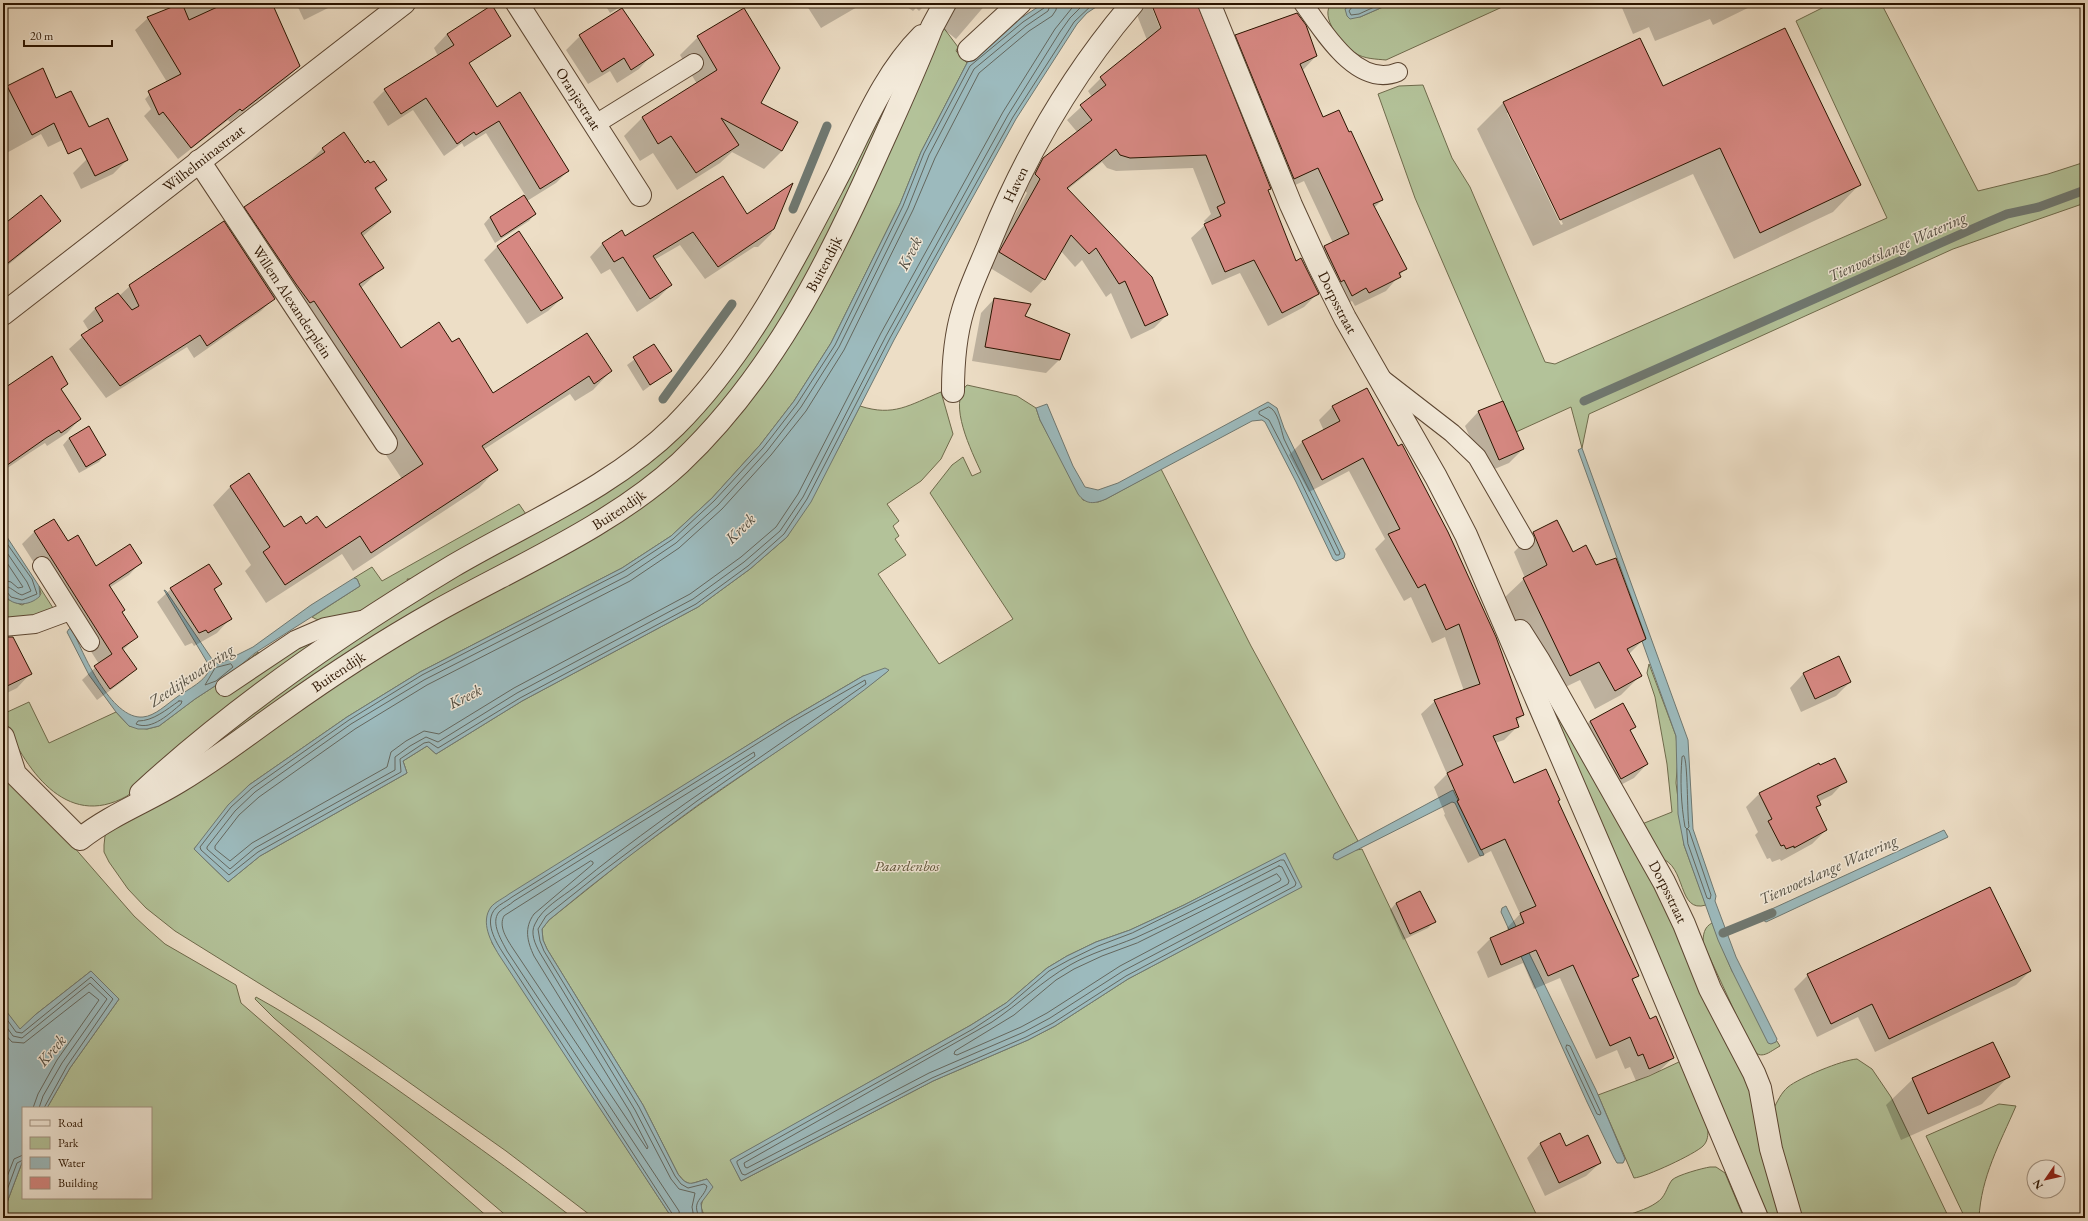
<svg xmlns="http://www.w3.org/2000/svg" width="2088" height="1221" viewBox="0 0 2088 1221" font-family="'EB Garamond',serif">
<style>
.green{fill:#b3c299;stroke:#6f6b4c;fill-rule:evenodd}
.water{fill:#9cbabd;stroke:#6f7871}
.shadow{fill:#0003;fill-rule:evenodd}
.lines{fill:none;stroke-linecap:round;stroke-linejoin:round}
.shore{stroke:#64675e;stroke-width:1}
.stream{stroke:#6f7871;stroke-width:9}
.building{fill:#d68882;stroke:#2b1400}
.lane-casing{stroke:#5c4632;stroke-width:20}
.street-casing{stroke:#5c4632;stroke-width:24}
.lane{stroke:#f3eada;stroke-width:18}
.street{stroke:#f3eada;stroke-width:22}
.labels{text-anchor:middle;stroke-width:3;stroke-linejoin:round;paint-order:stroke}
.street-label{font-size:15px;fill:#2b1400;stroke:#f3eada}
.park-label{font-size:15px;font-style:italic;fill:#5b5136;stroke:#f3eada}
.water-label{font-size:16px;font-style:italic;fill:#534e42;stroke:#f3eada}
</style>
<rect width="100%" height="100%" fill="#eddec6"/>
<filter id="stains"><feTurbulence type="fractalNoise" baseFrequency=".005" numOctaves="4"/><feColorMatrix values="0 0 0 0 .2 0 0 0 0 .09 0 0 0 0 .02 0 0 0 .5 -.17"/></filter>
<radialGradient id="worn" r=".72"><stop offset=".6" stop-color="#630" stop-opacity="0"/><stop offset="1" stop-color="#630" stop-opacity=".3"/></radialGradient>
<path class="green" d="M1332,3H1353L1345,9L1360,17L1392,3H1511L1386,60C1376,59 1364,59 1355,53C1343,46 1318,16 1332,3Z
M1832,3H1881L1978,191L2048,174L2085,162V203L1953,249L1589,414L1582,448L1571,407L1516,432L1415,198L1378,94L1399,86L1423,85L1452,158L1470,187L1545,362L1555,364L1887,218L1796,21Z
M940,23L958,47L956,51L967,63L921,152L900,204L831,343L794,401L760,445L712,498L671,536L622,568L420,672L347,717L249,785L194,849L228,882L260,856L407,773L403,761L427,746L436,754L522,701L698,607L750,569L787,537L839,447L860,406C894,417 909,405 941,392L953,434L941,459L921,481L887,504L899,521L893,526L899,536L895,539L906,555L878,574L939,664L1013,619L930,493L952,465L963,457L972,476L981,472C972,452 947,403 967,385L1017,396L1036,408L1040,420L1083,500L1098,502L1106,499L1161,469L1251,646L1358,841L1334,854L1362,849L1538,1218H705L701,1207L707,1179L690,1184L684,1181L678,1174L643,1105L547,949L543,940L542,929L549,920L634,852L699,805L840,708L888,671L863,676L788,720L492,906V943L672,1218H594L506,1151L369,1054L318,1020L175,931L146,908L128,889L109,862L104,852V845L105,836L108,830L332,682L603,525L769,368ZM1285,854L1301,887L1128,979L1055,1026L1028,1040L933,1081L741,1181L731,1160L971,1025L1006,1003L1047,968L1067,956L1096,942L1130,930L1184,905Z
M910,59L839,227L737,391L645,485L172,780L259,703L685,424Z
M519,504L528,517L418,579H407L410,588C390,598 333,632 312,617L360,586L357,579L354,578L372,567L382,581Z
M39,586L53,608L37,617L3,619V591L7,599L22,605L41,594Z
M329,633L127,796C65,831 24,767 3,717V714L29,702L49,743L116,712L129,726L147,729L159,726L195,699L218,684L258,652L265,666Z
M1649,664L1676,736L1678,756L1676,783L1684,845L1706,905C1677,914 1687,865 1660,858L1642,824L1672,812L1667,764L1655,697L1647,673Z
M1543,691L1616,806L1749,1074L1784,1218H1769L1612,846Z
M3,777L73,846L134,916L148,929L165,944L236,985L241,1003L489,1218H3V1213L23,1160V1198H151V1108H47L70,1068L119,999L91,971L35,1015L20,1030L3,1007Z
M1712,923L1732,971L1780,1046C1769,1052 1761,1061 1752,1049L1703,943C1703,935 1704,927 1712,923Z
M256,997C302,1022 344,1053 388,1083C450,1127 513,1171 573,1218H509L274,1018L255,999Z
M1857,1059L1872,1069L1891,1097L1949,1218H1800L1784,1167L1773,1110C1777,1102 1781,1093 1788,1087C1799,1078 1842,1060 1857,1059Z
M1681,1061L1708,1128C1708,1135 1708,1141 1703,1146C1695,1154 1646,1177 1634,1178L1598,1095L1649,1076Z
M1999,1104L2016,1106C2000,1143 1981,1177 1979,1218H1965L1926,1136Z
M1710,1167H1716L1725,1173L1744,1218H1621C1632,1213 1646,1210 1656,1203C1666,1197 1666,1188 1672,1180C1677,1175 1703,1168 1710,1167Z"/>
<path class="water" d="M1044,3H1102L1087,13L1077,24L1016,119L894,340L811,502L787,537L750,569L698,607L522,701L436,754L427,746L403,761L407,773L260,856L228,882L194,849L228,805L249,785L347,717L420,672L622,568L671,536L712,498L760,445L794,401L831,343L900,204L921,152L967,63L1021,18Z
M1353,3H1392L1360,17L1350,19L1347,16L1345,9Z
M1268,402L1277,408L1284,428L1345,554L1344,558L1336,561L1333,559L1296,482L1265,422L1262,420L1252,421L1106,499C1094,504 1086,505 1078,494L1040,420L1036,408L1047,404L1073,466L1085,487L1098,490L1118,483Z
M1582,448L1688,740L1693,829L1716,896L1715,901L1736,957L1777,1039L1776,1042L1771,1044L1768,1043L1732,971L1718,940L1684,845L1678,814L1676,736L1642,641L1646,638L1578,450Z
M3,531L39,586L40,596C29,607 10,607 3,592Z
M354,578L357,579L360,586L255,653L218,684L195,699L159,726L147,729H138L129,726L116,712L89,675L67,632L69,629L72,628C82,652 111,720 143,717C155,716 167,704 177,697C188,689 207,681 210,667L164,590L166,591L214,662L219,664L253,647L311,605Z
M885,668L889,670L887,672C827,721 761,761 698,805C647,842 597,880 549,920L542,929L543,940L547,949L643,1105L678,1174C688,1188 692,1183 707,1179L713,1187L701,1203L702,1212L705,1218H672L499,955C491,942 480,922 491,907C495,902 504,898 509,894L788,720L863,676Z
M1453,790L1484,855L1480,856L1455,803L1452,802L1337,860L1333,858L1334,854Z
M1944,830L1948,837L1946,838L1766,922L1763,920L1761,916L1763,913Z
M1285,853L1302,887L1128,979L1055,1026L1028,1040L933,1081L741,1181L730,1160L971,1025L1006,1003L1047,968L1067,956L1096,942L1130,930L1184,905Z
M1506,906L1596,1090L1625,1159L1623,1163H1617L1614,1158L1587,1102L1501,912L1502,908Z
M91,971L119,999L70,1068L47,1108H23V1160L3,1213V1007L20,1029L35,1015Z"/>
<path class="shadow" d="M182,3H271L299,66L287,78L230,122L228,120L178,159L144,116L151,109L145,99L157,87L167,82L135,30L148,18Z
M296,3H338L304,20Z
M604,3H627L610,13Z
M737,3H749L740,8Z
M805,3H864L821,28Z
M901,3H987L956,39L941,27L937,6L930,4L924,6L919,11L916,8L913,11Z
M1150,3L1162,33L1164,32L1152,3H1197L1270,189L1267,191L1295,262L1318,293L1304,307L1268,326L1240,273L1212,285L1191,238L1206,224L1204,221L1211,214L1193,168L1116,171L1107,168L1102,162L1068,189L1167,315L1154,328L1131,339L1111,293L1106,297L1082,260L1075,267L1061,251L1044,279L1031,293L987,266L1027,193L1022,187L1030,173L1044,159L1078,133L1067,120L1092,97L1088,91L1101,78L1147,40L1137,15Z
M1620,3H1758L1713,25L1710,19L1655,41L1649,27L1633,34Z
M492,7L455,68L496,109L568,171L556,183L527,201L535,214L529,221L495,243L484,224L490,217L525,195L486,133L464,147L462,143L444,156L413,110L388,126L373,102L385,90L438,56L434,48L447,34Z
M580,36L652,55L639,69L617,83L610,71L588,84L566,50Z
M1236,36L1316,56L1303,70L1323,119L1382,200L1374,208L1405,269L1386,291L1355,306L1352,301L1338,309L1311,261L1324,247L1333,243L1304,181L1280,192L1222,49Z
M698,37L760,103L782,151L764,169L732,152L720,163L677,190L653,153L640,161L624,136L642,118L697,84L680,55Z
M42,70L73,135L48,147L41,134L3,155V88Z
M1663,87L1859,185L1833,212L1734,259L1693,174L1533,246L1477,129L1503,103ZM1507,113H1509L1563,224L1561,225Z
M323,148L364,164L386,180L375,191L390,212L362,237L382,268L360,289L400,349L452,344L493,395L611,371L593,390L575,401L570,394L483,450L497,469L479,488L353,571L342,554L266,603L245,571L251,565L213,505L231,486L284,528L305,525L325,529L402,479L295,319L291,321L275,297L261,311L194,358L187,347L106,398L69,349L89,331L83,321L96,308L119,296L130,286L226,226L245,207L304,167Z
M87,159L127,160L113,174L81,189L73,173Z
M791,185L771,234L758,247H754L705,279L680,245L654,260L671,285L658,298L637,312L610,269L601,274L590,257L602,244L621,231L625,237L747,215Z
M60,221L46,234L8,265L3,255V227Z
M498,246L562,298L548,311L527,324L484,260Z
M994,299L1023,316L1060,359L1046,373L972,361L981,313Z
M654,345L670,371L643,391L627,365Z
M51,357L67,384L60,390L80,419L67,433L47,446L45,443L31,452L3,471V389Z
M1367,389L1523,715L1516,722L1518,726L1504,740L1495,743L1514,785L1557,802L1637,976L1632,981L1649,1020L1673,1058L1659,1071L1636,1081L1630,1067L1625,1069L1617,1050L1596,1059L1560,978L1534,989L1523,963L1488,978L1477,952L1490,939L1508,931L1507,928L1520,914L1491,851L1468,863L1444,815L1445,814L1434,787L1447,774L1421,714L1435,701L1464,691L1445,637L1432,643L1411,597L1404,601L1375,549L1385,539L1349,471L1309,492L1289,455L1302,442L1324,431L1319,420L1332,407Z
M1503,402L1523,449L1509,463L1485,473L1465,426L1478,412Z
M89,427L105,455L99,462L79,473L63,445L69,438Z
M1557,521L1573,553L1595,566L1645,638L1629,654L1640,676L1621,695L1595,709L1580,680L1551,694L1504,598L1525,578L1514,552L1533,533Z
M35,531L68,542L96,567L141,562L129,575L109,588L121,612L137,636L123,650L136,668L123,681L97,700L82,680L99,664L22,544Z
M220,584L214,591L230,619L217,633L194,646L192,643L185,646L157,602L171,589Z
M3,643L30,674L17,688L3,695Z
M1839,658L1850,682L1836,696L1801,712L1790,688L1803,674Z
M1590,721L1634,727L1630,731L1647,764L1634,778L1607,792L1577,735Z
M1845,781L1832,795L1818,802L1820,805L1815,809L1826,830L1812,844L1781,861L1780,859L1772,862L1770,858L1767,859L1755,835L1758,832L1746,807L1760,793Z
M1396,903L1434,922L1428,928L1403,940L1390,910Z
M2030,971L2016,985L1875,1052L1858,1017L1817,1037L1794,989L1808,975Z
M2008,1077L1982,1104L1901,1140L1886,1105L1913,1079Z
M1540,1144L1565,1147L1600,1163L1586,1176L1545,1196L1527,1158Z"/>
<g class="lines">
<path class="shore" d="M1046,3L1044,8L1023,22L970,66L924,153L903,206L835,345L797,404L763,448L714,501L673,539L624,571L422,675L349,720L252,788L231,807L200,847L201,850L229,875L258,852L401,772L400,759L424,743L429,742L438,748L520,698L696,604L748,566L784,534L807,499L890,338L1013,117L1074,22L1094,3
M1051,3L1048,11L1026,26L974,69L929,155L908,208L839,347L801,407L767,451L718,505L676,543L627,576L424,680L351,724L255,792L235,811L207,847V849L230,869L255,848L395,770V757L410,746L426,737L438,742L517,693L693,599L744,562L780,531L803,497L886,336L1008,115L1060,32L1070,18L1085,3
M1057,3L1056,10L1052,16L1029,31L979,73L935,158L913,210L844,350L806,411L771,455L722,509L679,548L630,581L427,685L355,729L259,797L239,815L215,846V849L230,861L252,843L387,767L391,752L406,741L424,731L439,734L514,688L690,594L741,557L776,527L798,494L881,333L1003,112L1055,29L1076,3
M1355,3L1349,11L1351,15L1359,14L1383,3
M1269,407C1278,410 1281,430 1284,439C1302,477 1322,514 1340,553L1339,555H1336L1300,480L1269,420L1259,414V412Z
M3,538L32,579L37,594L22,600L11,597L7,592L3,591
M3,547L27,582L31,591L22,595C15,593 11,586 3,586
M3,557L23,587L18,588L11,582L3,580
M231,664L233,667L216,681L205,685L215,668Z
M179,701H182L181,704C170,713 152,731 136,724L138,721C153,721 166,710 179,701Z
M1684,756C1688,761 1687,814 1689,827L1687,829L1685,827C1681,804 1680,781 1682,757Z
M1687,829L1689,830L1711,895L1710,899L1707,898L1688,844Z
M1281,860H1284L1296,883L1295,886L1126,976L1053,1023L1026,1037L932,1078L745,1175L742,1174L737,1163V1161L973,1029L1008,1006L1049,971L1069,960L1098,946L1132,933Z
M591,861L593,862V864L534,914C524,928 527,941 534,956L630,1112L648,1147L647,1149L512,947C507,939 498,926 504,916Z
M1279,866L1282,867L1289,881L1288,884L1123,971L1050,1018L1024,1032L929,1073L747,1168L745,1167L744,1163L992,1022C1019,1004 1042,981 1070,965C1091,953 1113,947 1135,938C1184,916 1231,891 1279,866Z
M1277,874L1281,879L1280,881L1120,966L1047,1013L1021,1027L957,1055L954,1054L955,1051L1014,1015L1056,980L1074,969L1102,956L1137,943Z
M3,1014L16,1032L22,1033L91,977L113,999L67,1066L44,1108
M3,1022L13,1036L22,1038L90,983L107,999L62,1063L43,1096L39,1108
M3,1032L12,1042L24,1043L89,992L99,1000L57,1060L38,1094L33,1108
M1567,1045L1570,1046L1601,1113L1600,1115L1597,1114L1566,1048Z
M3,1187L14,1159L23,1155
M3,1201L17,1163L23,1160
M675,1218L503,953C496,942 483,921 496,908C500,904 507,901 512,897L790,723L865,680L866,684L697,801L599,874L546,916L538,929L540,941L544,951L639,1107L675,1176L681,1184L688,1188L704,1184L707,1186C704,1199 690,1201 700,1218
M680,1218L679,1211L507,951C502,941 490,923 499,912C503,908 510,905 514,901L754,752L755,756C693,797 632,840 575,887C562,897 542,908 535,924C530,933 535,944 540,953L635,1110L671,1179L679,1189L695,1193L692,1207L694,1218"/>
<path class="stream" d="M793,209L827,126
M663,399L732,304
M1584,401L1988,222L2007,214L2039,207L2085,190
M1723,933L1772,913"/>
</g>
<path class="building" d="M182,3L189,20L226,3H272L300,66L242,111L240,109L191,148L163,112L159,115L148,91L181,74L147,17Z
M1151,3H1197L1271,189L1268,190L1296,261L1301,258L1319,294L1282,313L1254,260L1225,272L1204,224L1221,216L1217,207L1225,203L1206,155L1130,158L1120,155L1116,149L1067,188L1152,277L1168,315L1145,326L1125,281L1119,284L1096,248L1089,254L1071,235L1045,280L999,252L1040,179L1035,174L1043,158L1092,120L1080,105L1106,85L1100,77L1161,28Z
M492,5L511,36L469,63L497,107L520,92L569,171L540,189L499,121L476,135L474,132L457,144L426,98L401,114L384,89L454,45L447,34Z
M622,8L654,55L631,70L624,58L602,72L579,35Z
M744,8L780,68L761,103L798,122L782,151L721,118L739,145L696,173L671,136L658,144L642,117L717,70L697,36Z
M1297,13L1306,25L1317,56L1300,64L1323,117L1339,110L1349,132L1351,131L1383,200L1373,204L1407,269L1399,273L1401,277L1369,293L1366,288L1352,296L1344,280L1341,282L1324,246L1349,234L1318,168L1294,179L1235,35Z
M1785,28L1861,185L1760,233L1720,148L1560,220L1503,102L1640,38L1663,86Z
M43,68L56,98L71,91L89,127L108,118L128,160L95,176L81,148L68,154L54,123L32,135L7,86Z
M344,132L365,163L368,160L370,163L374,161L387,180L375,188L391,212L361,233L384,268L359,284L401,348L439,322L452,342L459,338L493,393L587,333L612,371L594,384L589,376L482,446L498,470L371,553L360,536L285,585L263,552L270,547L230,486L249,473L284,527L301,516L306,524L317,516L326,528L423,464L314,301L310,303L296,284L244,207L325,152L322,148Z
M723,176L747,214L793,183L774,229L718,267L693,232L653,256L672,285L650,299L623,257L614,262L602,243L622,230L625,236Z
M41,195L61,221L3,267V225Z
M524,195L536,214L501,237L490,217Z
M224,221L275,299L207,346L200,335L120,386L81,335L103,321L95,308L118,293L132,310L139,306L129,285Z
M519,231L563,298L541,311L497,246Z
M994,298L1031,304L1025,316L1070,334L1060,360L985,347Z
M654,344L672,371L650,385L633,357Z
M52,356L68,384L61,389L81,419L61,433L59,430L46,438L3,468V389Z
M1367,388L1398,446L1402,444L1448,532L1496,637L1524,715L1516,718L1519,727L1493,736L1514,783L1546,769L1560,800L1558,801L1639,976L1632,979L1650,1019L1656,1016L1674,1058L1649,1069L1643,1054L1638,1056L1630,1037L1610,1046L1573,965L1548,976L1536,950L1501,965L1490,938L1524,923L1520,913L1536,906L1505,839L1481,850L1457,801L1459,800L1447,773L1463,765L1434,700L1480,684L1459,624L1446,630L1425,584L1418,588L1388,534L1400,529L1363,458L1322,480L1302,441L1340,421L1332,406Z
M1503,401L1524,449L1499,460L1478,411Z
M89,426L106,455L86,467L69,438Z
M54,519L68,541L78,535L96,566L130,544L142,563L109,585L125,610L122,612L138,637L122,648L137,669L110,689L94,666L112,654L34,531Z
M1557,520L1573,552L1586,545L1596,565L1616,558L1646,639L1627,649L1642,676L1615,691L1599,662L1570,676L1523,578L1547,565L1533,532Z
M209,564L222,584L214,589L232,619L208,633L206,630L199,633L170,588Z
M3,637H13L32,674L3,688Z
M1839,656L1851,682L1815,699L1803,673Z
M1623,703L1636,727L1630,730L1648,764L1621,779L1590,721Z
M1835,758L1847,782L1817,796L1821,805L1816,807L1827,830L1794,848V846L1786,849L1784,845L1781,846L1768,821L1772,819L1759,793L1819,763L1820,765Z
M1990,887L2031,971L1889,1039L1872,1004L1831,1024L1807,974Z
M1420,891L1436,922L1410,934L1396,903Z
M1993,1042L2010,1077L1928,1114L1912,1078Z
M1560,1133L1566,1146L1588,1135L1601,1163L1559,1183L1540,1143Z"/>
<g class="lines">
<g class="lane-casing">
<path id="lane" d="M1303,3C1323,31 1357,89 1398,72
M594,125L694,63
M1381,378L1452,433L1477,457L1525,540
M42,566L90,642
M3,627L35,624L70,611
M225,687L295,640L325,627L366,619"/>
</g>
<g class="street-casing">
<g id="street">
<path id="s1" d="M517,3L640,195"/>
<path id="s2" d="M1209,3L1291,205L1318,264L1345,318L1436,477L1466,535L1642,944L1757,1218"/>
<path d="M969,50L1020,3"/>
<path id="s3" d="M199,161L386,443"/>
<path id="s4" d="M3,314L404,3"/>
<path id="s5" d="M953,391C953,364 955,336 963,310C970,286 982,262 991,239C1026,154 1073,73 1133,3"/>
<path id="s6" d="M1520,631L1539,661L1664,882L1684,924L1710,989L1754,1073L1760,1088L1771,1149L1791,1218"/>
<path id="s7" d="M3,737L15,774L80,839C112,814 146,802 180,781C215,760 247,735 281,711C330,676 382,642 435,612C515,567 612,526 680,463C770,378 826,268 876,156C895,114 915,71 932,27L945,3"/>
<path d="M141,793C236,706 343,632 453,566C528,522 612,488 675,426C747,354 792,264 839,174C863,127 884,74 922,36"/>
</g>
</g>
<use href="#lane" class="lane"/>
<use href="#street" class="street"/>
</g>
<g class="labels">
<g class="street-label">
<text dy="5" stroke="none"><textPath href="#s1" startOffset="114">Oranjestraat</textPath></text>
<text dy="5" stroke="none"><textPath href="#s4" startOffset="254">Wilhelminastraat</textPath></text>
<text dy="5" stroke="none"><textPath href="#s5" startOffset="218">Haven</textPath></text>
<text dy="5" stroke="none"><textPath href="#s7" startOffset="1087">Buitendijk</textPath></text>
<text dy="5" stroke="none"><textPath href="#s3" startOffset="169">Willem Alexanderplein</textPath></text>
<text dy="5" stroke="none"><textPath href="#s2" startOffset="326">Dorpsstraat</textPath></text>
<text dy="5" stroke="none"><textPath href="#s7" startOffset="763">Buitendijk</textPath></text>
<text dy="5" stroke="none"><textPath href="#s7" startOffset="439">Buitendijk</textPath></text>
<text dy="5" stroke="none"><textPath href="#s6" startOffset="300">Dorpsstraat</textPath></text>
</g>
<g class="park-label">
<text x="907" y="871">Paardenbos</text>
</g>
<g class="water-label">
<text transform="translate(1897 246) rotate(-24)" y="6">Tienvoetslange Watering</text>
<text transform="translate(909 253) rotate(-63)" y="6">Kreek</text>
<text transform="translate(740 528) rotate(-45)" y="6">Kreek</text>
<text transform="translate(191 675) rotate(-34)" y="6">Zeedijkwatering</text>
<text transform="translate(465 696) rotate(-27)" y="6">Kreek</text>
<text transform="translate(1828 869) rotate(-24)" y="6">Tienvoetslange Watering</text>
<text transform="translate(51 1050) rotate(-50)" y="6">Kreek</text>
</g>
</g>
<rect width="2088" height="1221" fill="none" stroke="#eddec6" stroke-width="16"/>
<rect x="4" y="4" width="2080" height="1213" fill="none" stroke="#2b1400" stroke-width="2"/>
<rect x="8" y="8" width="2072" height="1205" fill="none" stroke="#2b1400"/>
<rect x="22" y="1107" width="130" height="92" fill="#f3eada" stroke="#a39483"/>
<rect x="30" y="1120" width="20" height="6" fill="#f3eada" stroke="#a39483"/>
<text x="58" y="1127" font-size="12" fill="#2b1400">Road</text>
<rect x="30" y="1137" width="20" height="12" fill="#b3c299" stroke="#a39483"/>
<text x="58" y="1147" font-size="12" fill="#2b1400">Park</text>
<rect x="30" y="1157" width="20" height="12" fill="#9cbabd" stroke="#a39483"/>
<text x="58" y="1167" font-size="12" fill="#2b1400">Water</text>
<rect x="30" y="1177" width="20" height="12" fill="#d68882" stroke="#a39483"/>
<text x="58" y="1187" font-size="12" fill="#2b1400">Building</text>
<g transform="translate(2046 1179) rotate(236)"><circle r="19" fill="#f3eada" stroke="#a39483"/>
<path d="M0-3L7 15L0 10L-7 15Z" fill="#8f2418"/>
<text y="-6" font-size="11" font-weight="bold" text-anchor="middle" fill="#2b1400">N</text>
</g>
<path d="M24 40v6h88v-6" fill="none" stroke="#2b1400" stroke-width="2"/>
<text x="30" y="40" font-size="12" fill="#2b1400" stroke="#f3eada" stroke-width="3" paint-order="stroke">20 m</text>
<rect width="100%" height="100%" filter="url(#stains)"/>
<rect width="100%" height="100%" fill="url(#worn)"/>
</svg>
